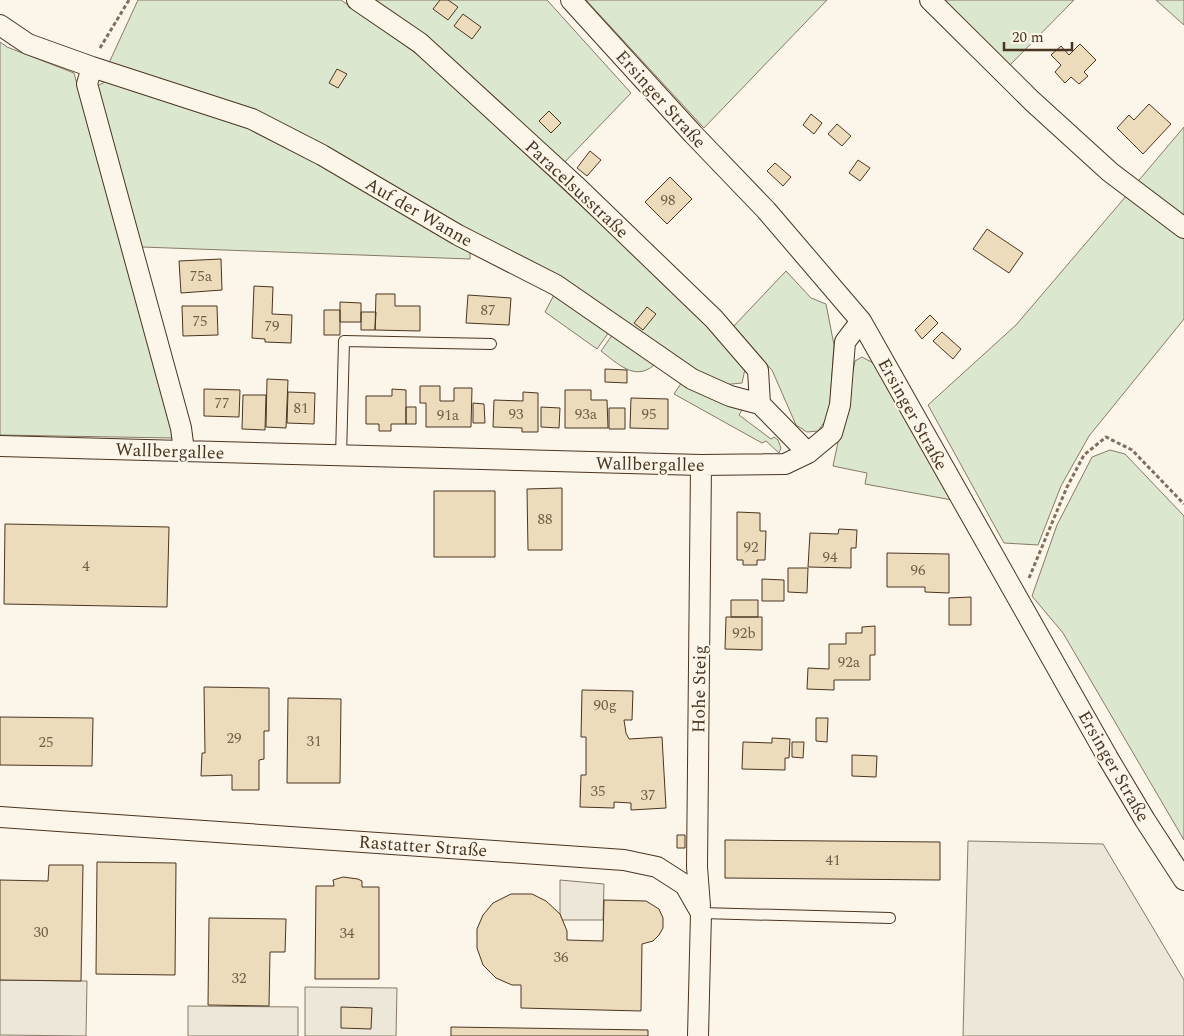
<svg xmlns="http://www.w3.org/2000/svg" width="1184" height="1036" viewBox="0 0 1184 1036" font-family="Spectral,serif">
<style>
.green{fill:#dce7d0;stroke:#887966}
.parking{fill:#ede7d9;stroke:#887966}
.building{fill:#ecdcbc;stroke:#4a3520}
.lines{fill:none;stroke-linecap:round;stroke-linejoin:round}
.service-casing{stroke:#4a3520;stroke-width:12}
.minor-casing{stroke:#4a3520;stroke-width:22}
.path{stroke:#7f6f5c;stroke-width:3;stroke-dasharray:4 2.5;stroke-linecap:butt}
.service{stroke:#fbf6e9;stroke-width:10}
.minor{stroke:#fbf6e9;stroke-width:20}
.labels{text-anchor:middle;stroke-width:4;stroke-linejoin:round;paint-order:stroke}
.number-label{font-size:15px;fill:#725f47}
.street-label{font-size:18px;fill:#4a3520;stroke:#fbf6e9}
</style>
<rect width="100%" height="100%" fill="#fbf6e9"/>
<path class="green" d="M138,0H341L421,57L722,337L745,369L742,383L721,385L259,114L108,65Z
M365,0H547L631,93L561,166Z
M586,0H827L704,128Z
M938,0H1074L1007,68Z
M1156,0H1184V25Z
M0,42L7,47L74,73L174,438L0,435Z
M111,79L245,123L326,162L470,251V259L142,247L96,95L97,86Z
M1184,127V222L1134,186Z
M1127,195L1184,238V319L1089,436L1061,486L1038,545L1004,543L928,405L1016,325Z
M786,271L811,298L826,304L834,345L830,402L828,417L818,431L807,432L796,425L772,370L732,328Z
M556,291L609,332L597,349L545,312Z
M613,334L654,365C635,382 617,363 601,351Z
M862,357L875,364L952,500L865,484L867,473L833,466L855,361Z
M682,382L726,401L742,410L739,415L771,439L774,437L778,440L781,448L779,453L766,441L762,443L674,394Z
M1110,450L1125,454L1184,516V840L1063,633L1032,596L1057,525L1092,457Z"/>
<path class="parking" d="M968,841L1103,844L1184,980V1036H963Z
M560,880L604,884L603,920H562L560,914Z
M0,980L87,981L86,1036L0,1035Z
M305,987L397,988L396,1036H305Z
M188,1006L298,1007V1036H188Z"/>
<path class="building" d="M440,0H448L458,7L448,20L433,9Z
M463,14L481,27L472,39L454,26Z
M1080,44L1096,60L1084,72L1088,76L1079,84L1071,77L1065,83L1055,72L1061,65L1051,55L1061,46L1069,55Z
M337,69L347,74L338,88L329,83Z
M1149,104L1171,124L1143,154L1117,128L1129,115L1134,120Z
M549,111L561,123L551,133L539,121Z
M811,114L822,123L814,134L803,125Z
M837,124L851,136L842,146L828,134Z
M590,151L601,160L587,176L577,168Z
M858,160L870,168L860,181L849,173Z
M775,163L791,177L783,186L767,171Z
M670,177L692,199L667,224L645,202Z
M987,229L1023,253L1009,273L973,249Z
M221,259L222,290L181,293L179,261Z
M254,286L273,287L272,314L292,315L291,343L265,342V339L252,338Z
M376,294H395V306H420V331L375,330Z
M468,295L511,298L509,325L466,323Z
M340,302L361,303V322H340Z
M182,306H217L218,335L183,336Z
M647,307L656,314L643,330L634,323Z
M324,310H340V335H324Z
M361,312H376L375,330H361Z
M930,315L938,323L922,339L915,330Z
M942,332L961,349L953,359L933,341Z
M605,369L627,370V383L605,382Z
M267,379L288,380L286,428L266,427Z
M420,386H440V401H454V388H472L471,427H426V403H420Z
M204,389L240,390L239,417L204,416Z
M392,389L406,390V424H391V431H379V424H366V396H392Z
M565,390H591V400H607L608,428H565Z
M288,392L315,393L314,424L287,423Z
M523,392L538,393V432H522V428L493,427L494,400L523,401Z
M243,395H266L265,430L242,429Z
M631,398L668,399V429L630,428Z
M473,403L484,404L485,423H473Z
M406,407H416V424H406Z
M541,407L560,408L559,428L541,427Z
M609,408H625V429H609Z
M562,488V550H528L527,489Z
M434,491H495V557H434Z
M737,512L760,513V531H766L765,560H757V565H743V560H737Z
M5,524L169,527L167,607L4,604Z
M839,529L857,530L856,548H851V568L808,567L810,533L838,534Z
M887,553L949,554V593L925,592V587H887Z
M788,568H808L807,593L788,592Z
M762,579L784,580V601H762Z
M971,597V625H949V598Z
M731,600H758V617H731Z
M726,617H762V650L725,649Z
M875,626V655H870V680H834V690L807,689L808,668L829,669V644H846V633H862V627Z
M204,687L269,688V731H264V759L259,760V790H232V775L201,776L202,753H205Z
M582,690L633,691L632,720H624L626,733L629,739L662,737L666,808L631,810V803L614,802V808L580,807L581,775H586V737H581Z
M288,698L341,699L340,783H287Z
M0,717L93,718L92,766L0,765Z
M816,718H828L827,742L816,741Z
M772,738L790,739L789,758H785V770L742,769L743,742L772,743Z
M792,742H804L803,758L792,757Z
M852,755L877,756L876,777L852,776Z
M677,835H685V848H677Z
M725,840L940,842V880L725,878Z
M97,862L176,863L175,975L96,974Z
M49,865H83L81,981L0,980V880L48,881Z
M343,877L358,879L362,881V887H379V979H315L316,886H334L333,880Z
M511,894H532L546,901L560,914L567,931V940L603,941L604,900L646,901L659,909L663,918V928L659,935L653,941L642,944L641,1011L521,1008V985H512L496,978L483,965L477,948V929L483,915L493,903Z
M209,918L286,919L285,952H270L269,1006L208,1005Z
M341,1007L372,1008L371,1029L341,1028Z
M451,1027L648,1030V1036H451Z"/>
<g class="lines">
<g class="service-casing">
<path id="service" d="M341,457L344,341L491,344
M701,913L890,918"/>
</g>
<g class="minor-casing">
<path id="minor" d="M357,0L420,43L575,185L714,319L758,370L760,404
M571,0L693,134L766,210L861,321L1108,758L1145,820L1184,880
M930,0L1032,101L1110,172L1184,228
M0,25L28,44L92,67L252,119L322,155L458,235L556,285L692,379L730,396L760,404L808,453
M92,67L87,84L181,428L184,451
M0,446L701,465L785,464L808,453L832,433L840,405L845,342L861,321
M0,817L624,860L657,867L685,885L701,913L698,1036
M700,906L697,867L701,465"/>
</g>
<path class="path" d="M100,48L129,0
M1029,578L1067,487L1084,455L1106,437L1132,450L1184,504"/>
<use href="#service" class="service"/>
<use href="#minor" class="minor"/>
</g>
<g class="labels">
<g class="number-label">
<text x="668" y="205">98</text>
<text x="201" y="281">75a</text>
<text x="488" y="315">87</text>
<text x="200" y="326">75</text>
<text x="272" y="331">79</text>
<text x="222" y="408">77</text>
<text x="301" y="413">81</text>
<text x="516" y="419">93</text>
<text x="586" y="419">93a</text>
<text x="649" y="419">95</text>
<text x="448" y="420">91a</text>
<text x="545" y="524">88</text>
<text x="751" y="552">92</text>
<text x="830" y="562">94</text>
<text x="86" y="571">4</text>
<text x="918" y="575">96</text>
<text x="744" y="638">92b</text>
<text x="849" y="667">92a</text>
<text x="605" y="710">90g</text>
<text x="234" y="743">29</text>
<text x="314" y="746">31</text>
<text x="46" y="747">25</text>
<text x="598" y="796">35</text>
<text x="648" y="800">37</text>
<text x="833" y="865">41</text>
<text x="41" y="937">30</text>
<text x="347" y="938">34</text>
<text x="561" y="962">36</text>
<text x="239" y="983">32</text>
</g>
<g class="street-label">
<text transform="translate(661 99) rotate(48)" y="6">Ersinger Straße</text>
<text transform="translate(577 189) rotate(43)" y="6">Paracelsusstraße</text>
<text transform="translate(419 212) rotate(30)" y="6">Auf der Wanne</text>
<text transform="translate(913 414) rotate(61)" y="6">Ersinger Straße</text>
<text transform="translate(170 451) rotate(2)" y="6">Wallbergallee</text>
<text transform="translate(650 464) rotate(1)" y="6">Wallbergallee</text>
<text transform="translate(699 689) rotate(-89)" y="6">Hohe Steig</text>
<text transform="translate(1114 766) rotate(60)" y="6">Ersinger Straße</text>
<text transform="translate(423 846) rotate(4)" y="6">Rastatter Straße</text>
</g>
</g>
<path d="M1004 42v8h68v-8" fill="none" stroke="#4a3520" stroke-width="2.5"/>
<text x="1012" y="42" font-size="15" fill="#4a3520" stroke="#fbf6e9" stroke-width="4" paint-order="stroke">20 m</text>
</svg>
